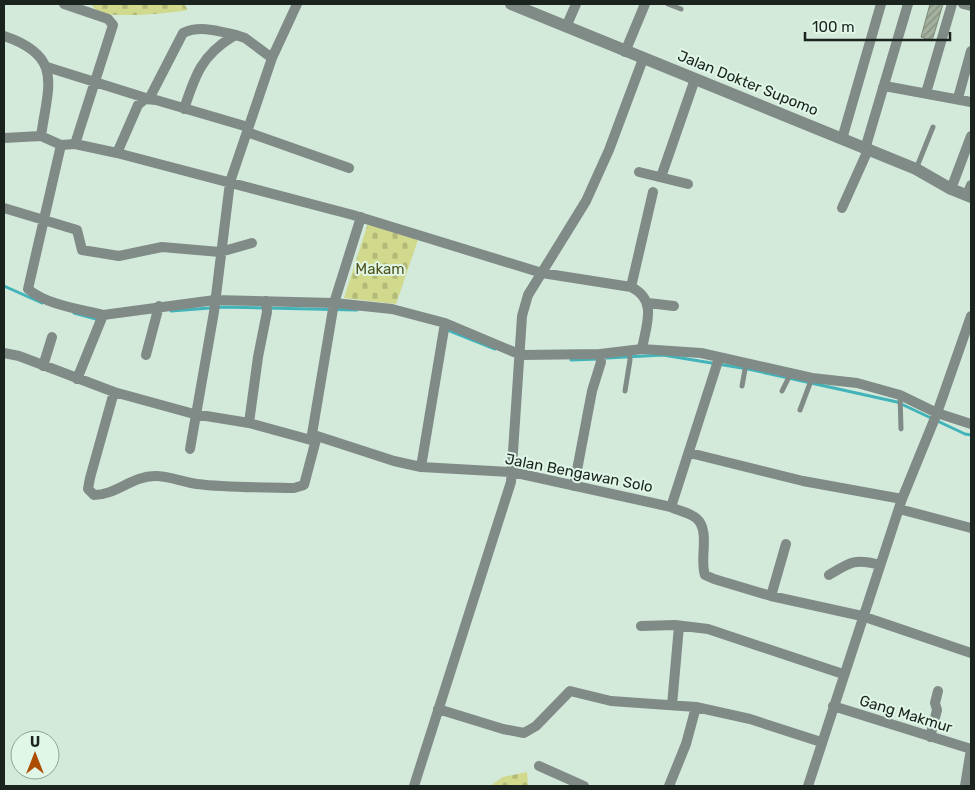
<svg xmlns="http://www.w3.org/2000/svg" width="975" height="790" viewBox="0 0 975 790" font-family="Rubik,sans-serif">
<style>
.cemetery{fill:url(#cemetery-stones)}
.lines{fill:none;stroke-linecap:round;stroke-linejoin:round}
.stream{stroke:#42b3b9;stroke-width:3}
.building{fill:url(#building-hatch);stroke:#7d8977}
.service{stroke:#808b88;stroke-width:5}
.minor{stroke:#808b88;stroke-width:10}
.tertiary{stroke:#808b88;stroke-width:12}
.labels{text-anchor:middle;stroke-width:4;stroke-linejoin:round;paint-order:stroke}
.street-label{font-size:15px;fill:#1b231e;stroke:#e0f7e8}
.park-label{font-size:15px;fill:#51551d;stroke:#e0f7e8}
</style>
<defs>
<pattern id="cemetery-stones" width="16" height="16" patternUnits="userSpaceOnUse" patternTransform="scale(1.25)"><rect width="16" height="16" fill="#d1d98d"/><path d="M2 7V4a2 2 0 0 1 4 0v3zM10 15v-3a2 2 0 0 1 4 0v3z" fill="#b3ba79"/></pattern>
<pattern id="building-hatch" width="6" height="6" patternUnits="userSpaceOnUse" patternTransform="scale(1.25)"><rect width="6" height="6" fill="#a3b09d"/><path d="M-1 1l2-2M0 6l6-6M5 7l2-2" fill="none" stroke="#848f7f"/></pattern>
</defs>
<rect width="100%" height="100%" fill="#d3eadb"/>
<path class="cemetery" d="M91,4H184L188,10C155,15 132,16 99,14Z
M368,223L418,240L396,304L344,298Z
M527,772L528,786H490L503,777Z"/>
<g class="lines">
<path class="stream" d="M4,286L42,303
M171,311L223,307L357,310
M74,313L96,319
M445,329L495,349
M607,358L663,355L748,369L897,402L965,434L971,435
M571,360L598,359"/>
</g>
<path class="building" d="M930,4H943L932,41L921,37Z"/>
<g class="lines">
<path class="service" d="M668,4L681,9
M916,169L933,127
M742,386L746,364
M625,391L630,360L629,350
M782,391L791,373
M900,395L901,429
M800,410L812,378"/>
<path class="minor" d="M64,4L108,19L113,25L75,144
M963,4L971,6
M566,27L576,4
M4,36C64,56 48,86 41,136
M625,52L645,4
M47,67L149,99L183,33C200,25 218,31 236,35
M883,87H890L971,102
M926,93L952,4
M958,98L971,51
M184,109C195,76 201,56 232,37L236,35L245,38L272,58
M247,132L349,168
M4,138L41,136L61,145L75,144L117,153L353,215L542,273L631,287L653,192
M842,139L881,4
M61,145L28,289C47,305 79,309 103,315
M865,149L908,4
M117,153L138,105L145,99L156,100L248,127
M639,172L688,184
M661,177L695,79
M951,189L971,136
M967,195L971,185
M4,208L77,230L82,250L119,256L162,247L220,252L252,243
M842,208L868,150
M631,287C658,300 646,325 642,349
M648,303L674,306
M4,353L19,356L114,392L194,414L249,423L311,440L317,436L394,461L421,467L512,472L671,507C679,511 690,513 696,518C711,530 699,559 705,575L714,579L771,596L862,616L971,653
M146,355L159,306
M43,366L52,337
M77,379L103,315L215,300L334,303L392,309L445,323L521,355L600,354L642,349L701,353L812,378L857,383L900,395L937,413L971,424
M114,392L90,478L88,489L94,495C116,495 132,476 155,476C169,476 183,482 197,484C229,488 262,487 294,488L304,485L317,436
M249,423L258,357L267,312L266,301
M311,440L334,303L361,217
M190,449L214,312L230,182L272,58L297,4
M690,453L803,481L902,499
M421,467L445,323
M574,486L592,391L601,362L600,354
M671,507L719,358
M899,509L971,528
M829,575C850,562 855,558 880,565
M771,596L786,544
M641,626L675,625L708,629L843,674
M672,705L679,626
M833,706L971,749
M438,709L503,729L524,733L536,726L570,691L611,701L696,707
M930,737L937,710L935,703L938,691
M539,766L584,786
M414,786L511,482L522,316L528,295L586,201L609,150L643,59
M669,786L686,744L696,707L750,719L821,742
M808,786L902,499L937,413L971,316
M965,786L971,749"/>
<path class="tertiary" d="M511,4L916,169L951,189L971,197"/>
</g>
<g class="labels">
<g class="street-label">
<text transform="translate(748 83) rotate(22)" y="5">Jalan Dokter Supomo</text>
<text transform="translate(579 473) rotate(11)" y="5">Jalan Bengawan Solo</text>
<text transform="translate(906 714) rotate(17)" y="5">Gang Makmur</text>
</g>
<g class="park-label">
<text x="380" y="274">Makam</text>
</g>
</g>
<rect width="975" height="790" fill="none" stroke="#1b231e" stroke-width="10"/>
<g transform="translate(35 755)"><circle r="24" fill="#e0f7e8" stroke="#91a297"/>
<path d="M0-4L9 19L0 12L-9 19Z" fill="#ac4d00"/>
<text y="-8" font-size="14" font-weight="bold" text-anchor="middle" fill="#1b231e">U</text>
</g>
<path d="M805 32v8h145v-8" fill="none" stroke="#1b231e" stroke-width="2.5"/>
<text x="812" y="32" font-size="15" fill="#1b231e" stroke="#e0f7e8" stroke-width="4" paint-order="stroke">100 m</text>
</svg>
